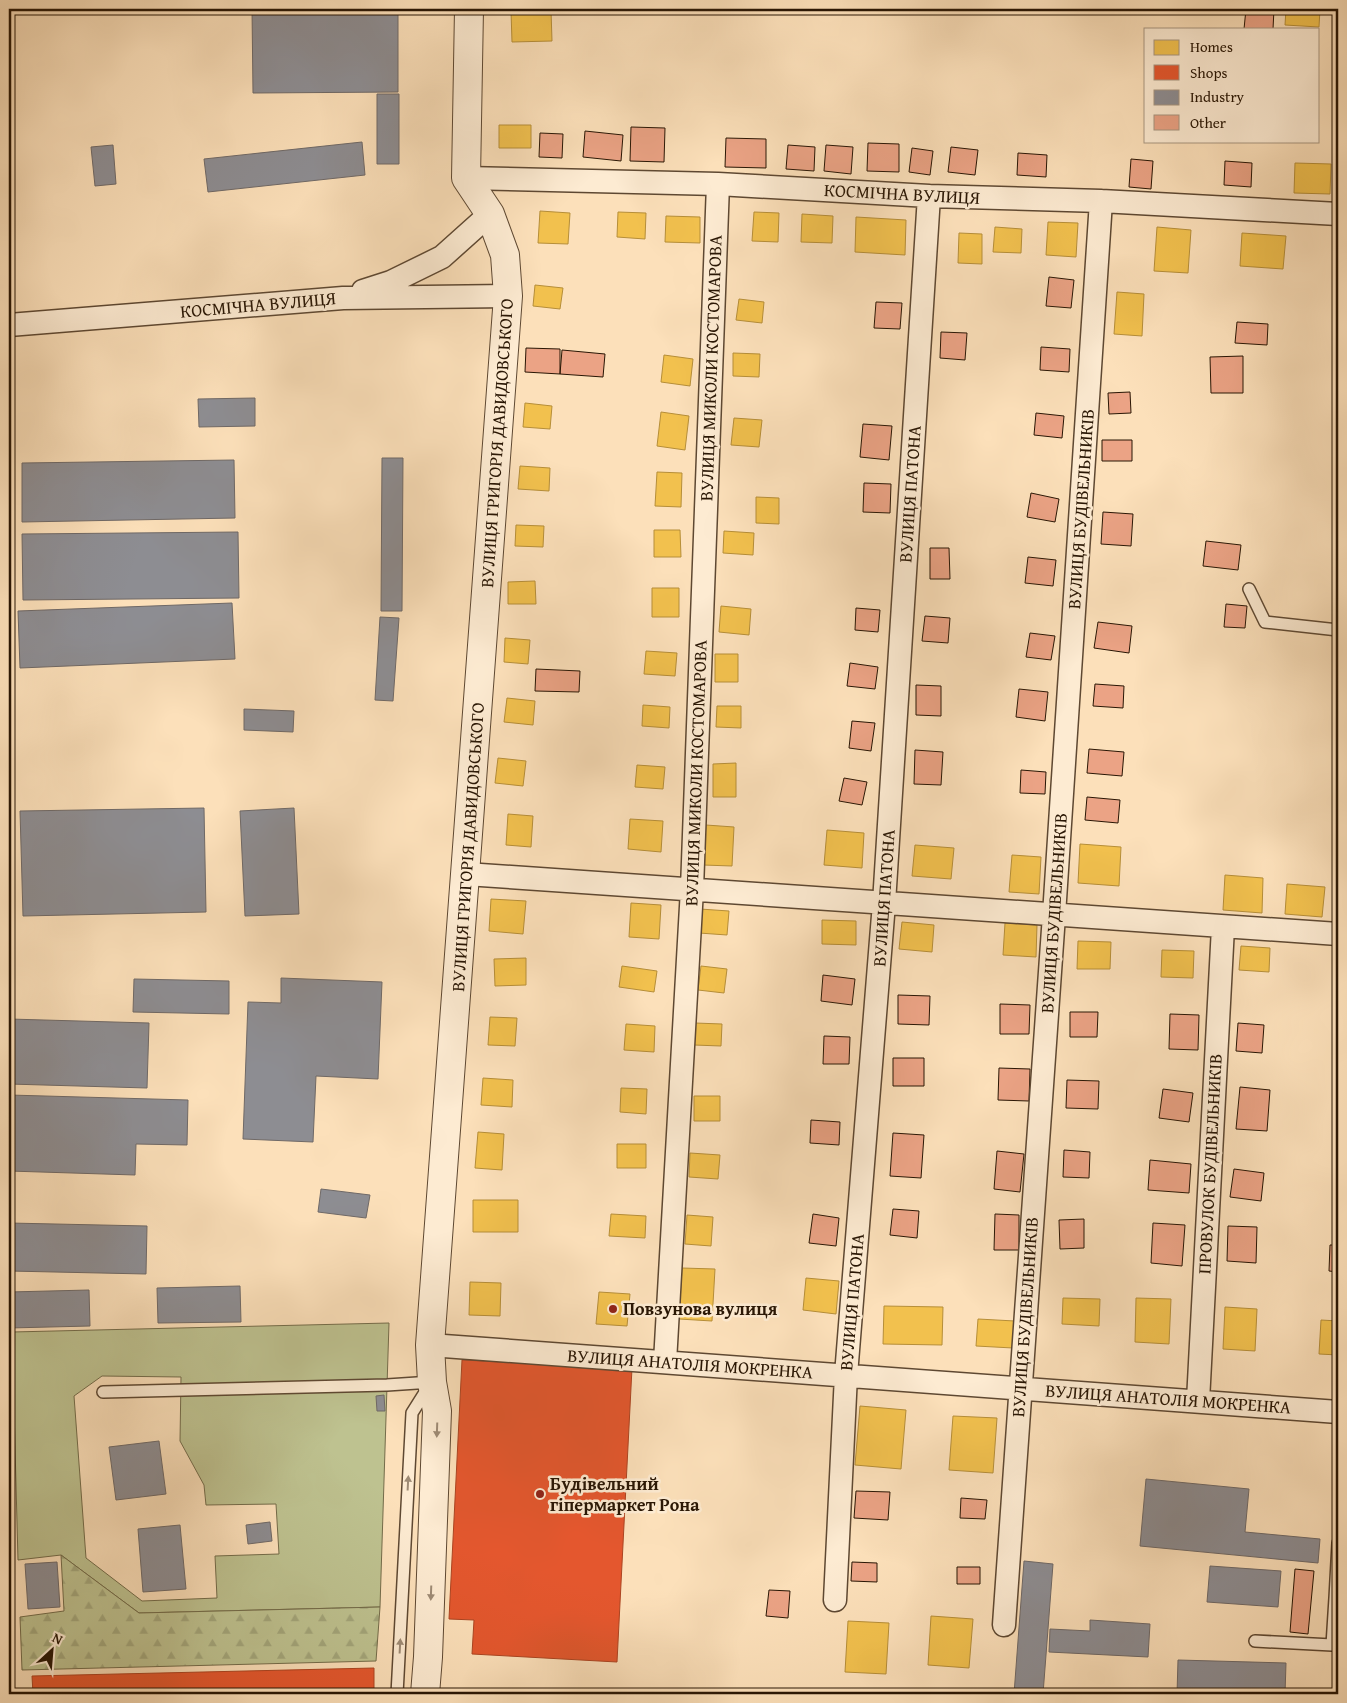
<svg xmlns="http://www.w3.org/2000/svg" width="1347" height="1703" viewBox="0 0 1347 1703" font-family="'Gentium Book Plus',serif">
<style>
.grass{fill:#bec290;stroke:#746c4a;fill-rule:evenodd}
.forest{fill:url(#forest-firs);stroke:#746c4a}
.homes{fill:#f2c14e;stroke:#b68e38}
.shops{fill:#e4572e;stroke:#ac4421}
.industry{fill:#8d8d92;stroke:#6f6967}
.building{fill:#eba385;stroke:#291604}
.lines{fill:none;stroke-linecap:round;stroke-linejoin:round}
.service-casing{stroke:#5e4832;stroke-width:14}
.minor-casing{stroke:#5e4832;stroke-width:25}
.tertiary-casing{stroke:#5e4832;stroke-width:30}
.service{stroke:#fdebd2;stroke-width:11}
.minor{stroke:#fdebd2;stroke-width:22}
.tertiary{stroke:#fdebd2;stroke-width:28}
.oneway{fill:#9e8b75}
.poi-dot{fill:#8f2418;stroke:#fdebd2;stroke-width:2}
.labels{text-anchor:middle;stroke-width:5;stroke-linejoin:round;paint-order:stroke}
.street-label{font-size:18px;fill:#291604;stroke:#fdebd2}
.poi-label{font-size:18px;font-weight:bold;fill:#291604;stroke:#fdebd2;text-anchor:start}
</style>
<defs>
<pattern id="forest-firs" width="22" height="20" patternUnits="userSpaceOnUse" patternTransform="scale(1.25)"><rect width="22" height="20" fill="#bec290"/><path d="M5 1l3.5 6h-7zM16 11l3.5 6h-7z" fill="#a3a67b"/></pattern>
</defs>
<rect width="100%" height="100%" fill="#fce0ba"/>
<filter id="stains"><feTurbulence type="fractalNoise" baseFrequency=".004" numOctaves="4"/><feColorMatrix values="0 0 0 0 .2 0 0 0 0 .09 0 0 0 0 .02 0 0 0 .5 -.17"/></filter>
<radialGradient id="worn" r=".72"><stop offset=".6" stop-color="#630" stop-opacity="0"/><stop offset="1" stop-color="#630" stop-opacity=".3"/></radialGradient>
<path class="grass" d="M389,1323L380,1607L139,1613L61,1555L18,1560L12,1332ZM102,1376L181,1377L180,1441L204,1485L206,1505L276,1504L279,1554L215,1556L217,1598L142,1601L86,1558L74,1396Z"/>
<path class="forest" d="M61,1555L139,1613L380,1607L376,1661L22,1670L20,1617L64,1611Z"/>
<path class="homes" d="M1286,9H1320L1319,27L1285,25Z
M551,10L552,41L512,42L511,11Z
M499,125H531V148H499Z
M1295,163L1331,164L1330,194L1294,193Z
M540,211L570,213L568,244L538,243Z
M618,212L646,213L645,239L617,237Z
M754,212L779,213L778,242L752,241Z
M802,214L833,216L832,243L801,242Z
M666,216L700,217V243L665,242Z
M856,217L906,220L905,255L855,252Z
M1048,222L1078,223L1076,257L1046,255Z
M995,227L1022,229L1021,253L993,252Z
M1157,227L1191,230L1188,273L1154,271Z
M959,233L982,234V264L958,263Z
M1242,233L1286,236L1283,269L1240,266Z
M535,285L563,288L560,309L533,306Z
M1117,292L1144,294L1142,336L1114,334Z
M739,299L764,302L762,323L736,320Z
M733,353L760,354L759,377L733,376Z
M664,355L693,359L690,386L661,382Z
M525,403L552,406L550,429L523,427Z
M661,412L689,416L685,450L657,446Z
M734,418L762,420L759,447L731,445Z
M520,466L550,468L549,491L518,489Z
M657,472L682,473L681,507L655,506Z
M756,497L779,498V524L756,523Z
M516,525L544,526L543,547L515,546Z
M654,530H680L681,557H654Z
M724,531L754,533L753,555L723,553Z
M535,581L536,604H508V582Z
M652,588H679V617H652Z
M721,606L751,609L749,635L719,632Z
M505,638L530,640L528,664L504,662Z
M646,651L677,653L675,676L644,674Z
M715,654H738V682H715Z
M507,698L535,701L533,725L504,722Z
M643,705L670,707L669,728L642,726Z
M717,706H741V728L716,727Z
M498,758L526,761L523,786L495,783Z
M736,763V797H713V764Z
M637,765L665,767L663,789L635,787Z
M508,814L533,816L531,847L506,845Z
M630,819L663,821L661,852L628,849Z
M706,825L734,827L732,866L703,865Z
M827,830L864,833L862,868L824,865Z
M1080,844L1121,847L1119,886L1078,883Z
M915,845L954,848L951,879L912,876Z
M1012,855L1041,857L1039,894L1009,892Z
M1225,875L1263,878L1262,913L1223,910Z
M1287,884L1325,887L1322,917L1285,914Z
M491,899L526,901L523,934L489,931Z
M631,903L661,905L659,939L629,937Z
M700,909L729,911L727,935L699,933Z
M822,920L856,921V945L822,944Z
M902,922L934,925L932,952L899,949Z
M1005,923L1037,925L1036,957L1003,955Z
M1078,941L1111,942L1110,969H1077Z
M1241,946L1270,948L1269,972L1239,970Z
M1162,950L1194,951L1193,978L1161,977Z
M526,958V985L495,986L494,959Z
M622,966L657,971L654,992L619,987Z
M701,966L727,969L724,993L698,990Z
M490,1017L517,1018L515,1046L488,1045Z
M695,1023L722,1024L721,1046L694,1045Z
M626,1024L655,1026L654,1052L624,1050Z
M483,1078L513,1080L512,1107L481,1105Z
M621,1088L647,1089L646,1114L620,1112Z
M694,1096H720V1121H694Z
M478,1132L504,1134L502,1170L475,1168Z
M617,1144H646V1168H617Z
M690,1153L720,1155L718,1179L689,1177Z
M473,1200H518V1232H473Z
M611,1214L646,1216L645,1238L609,1236Z
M687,1215L713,1217L711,1246L685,1244Z
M682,1268L715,1269L712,1321L679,1319Z
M806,1278L839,1281L836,1314L803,1310Z
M470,1282L501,1283L500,1316L469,1315Z
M599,1292L630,1294L627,1326L596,1324Z
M1063,1298L1100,1299L1099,1326L1062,1324Z
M1136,1298L1171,1299L1169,1344L1135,1342Z
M884,1306L943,1307L942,1345L883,1344Z
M1225,1307L1257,1309L1255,1351L1223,1349Z
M978,1319L1015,1321L1013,1348L976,1346Z
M1321,1320L1338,1321V1355L1319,1354Z
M860,1406L906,1410L901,1469L855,1465Z
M953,1416L997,1418L993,1473L949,1470Z
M931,1616L973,1619L969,1668L928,1665Z
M848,1621L889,1623L886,1674L845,1672Z"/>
<path class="shops" d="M462,1360L632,1368L617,1662L472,1654L474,1620L449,1619Z
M374,1668V1694H33L32,1676Z"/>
<path class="industry" d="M252,9H398V92L253,93Z
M377,94H399V164H377Z
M362,142L365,175L208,192L204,159Z
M113,145L116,184L95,186L91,147Z
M255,398V426L199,427L198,399Z
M382,458H403L402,611H381Z
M234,460L235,518L22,522V463Z
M238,532L239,598L23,600L22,534Z
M232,603L235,659L20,668L18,611Z
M380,617L399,618L393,701L375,700Z
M244,709L294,711L293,732L244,730Z
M204,808L206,912L23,916L20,811Z
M294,808L299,914L245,916L240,811Z
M281,978L382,982L378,1079L316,1076L313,1142L243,1139L248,1002L281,1003Z
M134,979L229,981V1014L133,1012Z
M9,1019L149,1023L147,1088L9,1084Z
M9,1095L188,1100L187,1145L136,1144L135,1175L9,1171Z
M321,1189L370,1195L366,1218L318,1212Z
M9,1223L147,1226L146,1274L9,1271Z
M240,1286L241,1322L158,1323L157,1288Z
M89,1290L90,1326L9,1328V1292Z
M9,1332L12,1431H9Z
M384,1395L385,1411H377L376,1396Z
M9,1431L12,1521H9Z
M159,1441L166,1494L116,1500L109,1447Z
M1146,1479L1249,1489L1245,1532L1320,1539L1318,1563L1140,1546Z
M270,1522L272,1541L248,1544L246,1525Z
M180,1525L186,1589L143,1592L138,1529Z
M1024,1561L1053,1564L1043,1694H1014Z
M57,1562L60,1607L28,1609L25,1564Z
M1210,1566L1281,1571L1278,1607L1207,1602Z
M1090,1620L1150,1624L1148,1657L1049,1652L1050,1629L1090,1631Z
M1178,1660L1286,1663L1285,1694H1177Z"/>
<path class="building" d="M1246,9H1274L1273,29H1244Z
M631,127L665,128L664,162L630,161Z
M585,131L623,135L621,161L583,157Z
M540,133L563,134L562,158L539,157Z
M726,138L766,139V168L725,167Z
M868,143L899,144V172L867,171Z
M788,145L815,147L814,171L786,169Z
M826,145L853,147L851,174L824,171Z
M951,147L978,150L975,175L948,172Z
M912,148L933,151L930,175L909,172Z
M1018,153L1047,155L1046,177L1017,175Z
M1131,159L1153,161L1151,189L1129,187Z
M1225,161L1252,163L1251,187L1224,185Z
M1049,277L1074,280L1071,308L1046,306Z
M876,302L902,303L900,329L874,328Z
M1237,322L1268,324L1267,345L1235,343Z
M941,332L967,333L965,360L940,358Z
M1041,347L1070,349L1069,372L1040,370Z
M526,348L560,349V374L525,372Z
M562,350L605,354L603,377L560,374Z
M1243,356V393H1211L1210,357Z
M1130,392L1131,413L1109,414L1108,393Z
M1036,413L1064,416L1062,438L1034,435Z
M863,424L892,426L889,460L860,457Z
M1102,440H1132V461H1102Z
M864,483L891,484L890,513L863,512Z
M1031,493L1059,499L1055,522L1027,517Z
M1103,512L1133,514L1131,546L1101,544Z
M1206,541L1241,545L1238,570L1203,566Z
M930,548H949L950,579H930Z
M1028,557L1056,560L1053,586L1025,583Z
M1226,604L1247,606L1245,628L1224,627Z
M856,608L880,610L878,632L855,630Z
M925,616L950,618L948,643L922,641Z
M1098,622L1132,626L1129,653L1094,648Z
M1030,633L1055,636L1051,660L1026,657Z
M850,663L878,667L875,689L847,686Z
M536,669L580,671L579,692L535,691Z
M1095,684L1124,686L1123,708L1093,706Z
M916,685L941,686V716L916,715Z
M1019,689L1048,692L1045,721L1016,717Z
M852,721L875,723L871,751L849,748Z
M1089,749L1124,752L1122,776L1087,773Z
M915,750L943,752L941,785L914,784Z
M1021,770L1046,772L1045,794L1020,793Z
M844,778L867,782L862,805L839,801Z
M1087,797L1120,800L1118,823L1085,820Z
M823,975L855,979L852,1005L821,1001Z
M898,995L930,996L929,1025L898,1024Z
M1000,1004L1030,1005L1029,1034H1000Z
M1070,1012H1098L1097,1037H1070Z
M1170,1014L1199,1015L1198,1050L1169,1049Z
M1238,1023L1264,1025L1262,1053L1236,1051Z
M824,1036L850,1037L849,1064H823Z
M893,1058H924V1086H893Z
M999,1068L1030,1069L1029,1101L998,1100Z
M1067,1080L1099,1081L1098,1109L1066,1108Z
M1240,1087L1270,1090L1267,1131L1236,1129Z
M1163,1089L1193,1093L1189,1122L1159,1118Z
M811,1120L840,1122L839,1145L810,1143Z
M893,1133L924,1135L921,1178L890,1176Z
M1064,1150L1090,1152L1089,1178L1063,1177Z
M997,1151L1024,1154L1020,1192L994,1189Z
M1150,1160L1191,1164L1189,1193L1148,1190Z
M1335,1167H1338V1204H1335Z
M1234,1169L1264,1173L1261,1201L1230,1197Z
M893,1209L919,1211L917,1238L890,1235Z
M813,1214L839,1218L836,1246L809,1243Z
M995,1214L1019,1215V1250H994Z
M1084,1219V1248L1060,1249L1059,1220Z
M1153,1223L1185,1225L1182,1266L1151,1263Z
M1228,1226L1257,1227L1256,1263L1227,1261Z
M1330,1245H1338V1272L1329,1271Z
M856,1491L890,1492L888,1520L854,1518Z
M961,1498L987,1500L985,1519L960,1518Z
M852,1562L877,1563V1582L851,1581Z
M957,1567H980V1584H957Z
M1295,1569L1314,1571L1308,1634L1290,1632Z
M769,1590L790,1591L788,1618L766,1616Z"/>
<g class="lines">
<g class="service-casing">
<path id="service" d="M1249,589L1265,622L1338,630
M103,1392L387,1385L432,1382
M1338,1543L1335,1598L1338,1599
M1255,1641L1332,1645L1335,1598
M397,1694L412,1413L429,1386"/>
</g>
<g class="minor-casing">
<path id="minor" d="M466,178L718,184L929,196L1101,201L1338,214
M363,291L391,282L442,257L490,214
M9,325L343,298L508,296
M466,874L1338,934
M430,1345L1338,1412
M665,1362L692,889L718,184
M1198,1401L1223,927
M835,1600L846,1375L884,903L929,196
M1004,1625L1054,915L1101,201"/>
</g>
<g class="tertiary-casing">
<path id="tertiary" d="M425,1694L428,1657L437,1411L432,1382L430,1345L508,296L505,255L490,214L466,178L469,9"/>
</g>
<use href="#service" class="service"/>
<use href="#minor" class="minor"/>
<use href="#tertiary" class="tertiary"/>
</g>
<defs><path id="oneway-solid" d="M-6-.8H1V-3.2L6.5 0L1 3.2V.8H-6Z" transform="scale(1.25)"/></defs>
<g class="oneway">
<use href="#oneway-solid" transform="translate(437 1430) rotate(92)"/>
<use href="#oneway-solid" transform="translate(408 1483) rotate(-87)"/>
<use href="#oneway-solid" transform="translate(431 1593) rotate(92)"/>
<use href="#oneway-solid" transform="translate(400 1646) rotate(-87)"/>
</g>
<g class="poi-dot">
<circle cx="613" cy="1309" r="5"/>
<circle cx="540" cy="1494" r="5"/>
</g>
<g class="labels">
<g class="street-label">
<text transform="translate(902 194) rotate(3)" y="6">КОСМІЧНА ВУЛИЦЯ</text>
<text transform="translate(258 305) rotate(-5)" y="6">КОСМІЧНА ВУЛИЦЯ</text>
<text transform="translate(711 368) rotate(-88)" y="6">ВУЛИЦЯ МИКОЛИ КОСТОМАРОВА</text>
<text transform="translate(497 443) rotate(-86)" y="6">ВУЛИЦЯ ГРИГОРІЯ ДАВИДОВСЬКОГО</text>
<text transform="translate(910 494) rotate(-86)" y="6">ВУЛИЦЯ ПАТОНА</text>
<text transform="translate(1081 509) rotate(-86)" y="6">ВУЛИЦЯ БУДІВЕЛЬНИКІВ</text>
<text transform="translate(696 773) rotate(-88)" y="6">ВУЛИЦЯ МИКОЛИ КОСТОМАРОВА</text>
<text transform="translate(468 847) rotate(-86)" y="6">ВУЛИЦЯ ГРИГОРІЯ ДАВИДОВСЬКОГО</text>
<text transform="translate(884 898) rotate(-86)" y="6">ВУЛИЦЯ ПАТОНА</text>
<text transform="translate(1054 913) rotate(-86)" y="6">ВУЛИЦЯ БУДІВЕЛЬНИКІВ</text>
<text transform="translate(1210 1164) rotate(-87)" y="6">ПРОВУЛОК БУДІВЕЛЬНИКІВ</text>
<text transform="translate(852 1302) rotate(-85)" y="6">ВУЛИЦЯ ПАТОНА</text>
<text transform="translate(1025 1317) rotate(-86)" y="6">ВУЛИЦЯ БУДІВЕЛЬНИКІВ</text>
<text transform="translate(690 1364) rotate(4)" y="6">ВУЛИЦЯ АНАТОЛІЯ МОКРЕНКА</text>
<text transform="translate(1168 1399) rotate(4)" y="6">ВУЛИЦЯ АНАТОЛІЯ МОКРЕНКА</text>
</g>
<g class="poi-label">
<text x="623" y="1315">Повзунова вулиця</text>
<text x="550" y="1490">Будівельний<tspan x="550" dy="21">гіпермаркет Рона</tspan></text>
</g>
</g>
<rect width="1347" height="1703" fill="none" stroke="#fce0ba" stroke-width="30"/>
<rect x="10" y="10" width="1327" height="1683" fill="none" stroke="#291604" stroke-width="2.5"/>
<rect x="15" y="15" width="1317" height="1673" fill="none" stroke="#291604"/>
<rect x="1144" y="28" width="175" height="115" fill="#fdebd2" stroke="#a89680"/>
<rect x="1154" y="40" width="25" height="15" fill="#f2c14e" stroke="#a89680"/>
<text x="1190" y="52" font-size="15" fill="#291604">Homes</text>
<rect x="1154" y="65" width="25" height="15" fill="#e4572e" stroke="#a89680"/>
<text x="1190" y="78" font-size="15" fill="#291604">Shops</text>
<rect x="1154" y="90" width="25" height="15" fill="#8d8d92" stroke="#a89680"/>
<text x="1190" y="102" font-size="15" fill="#291604">Industry</text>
<rect x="1154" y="115" width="25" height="15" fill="#eba385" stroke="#a89680"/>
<text x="1190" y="128" font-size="15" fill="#291604">Other</text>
<g transform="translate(52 1650) rotate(26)" stroke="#fdebd2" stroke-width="4" paint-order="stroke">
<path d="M0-4L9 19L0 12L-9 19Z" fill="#291604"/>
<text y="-8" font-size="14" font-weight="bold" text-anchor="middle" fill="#291604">N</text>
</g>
<rect width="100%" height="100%" filter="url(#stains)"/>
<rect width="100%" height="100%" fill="url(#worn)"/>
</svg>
